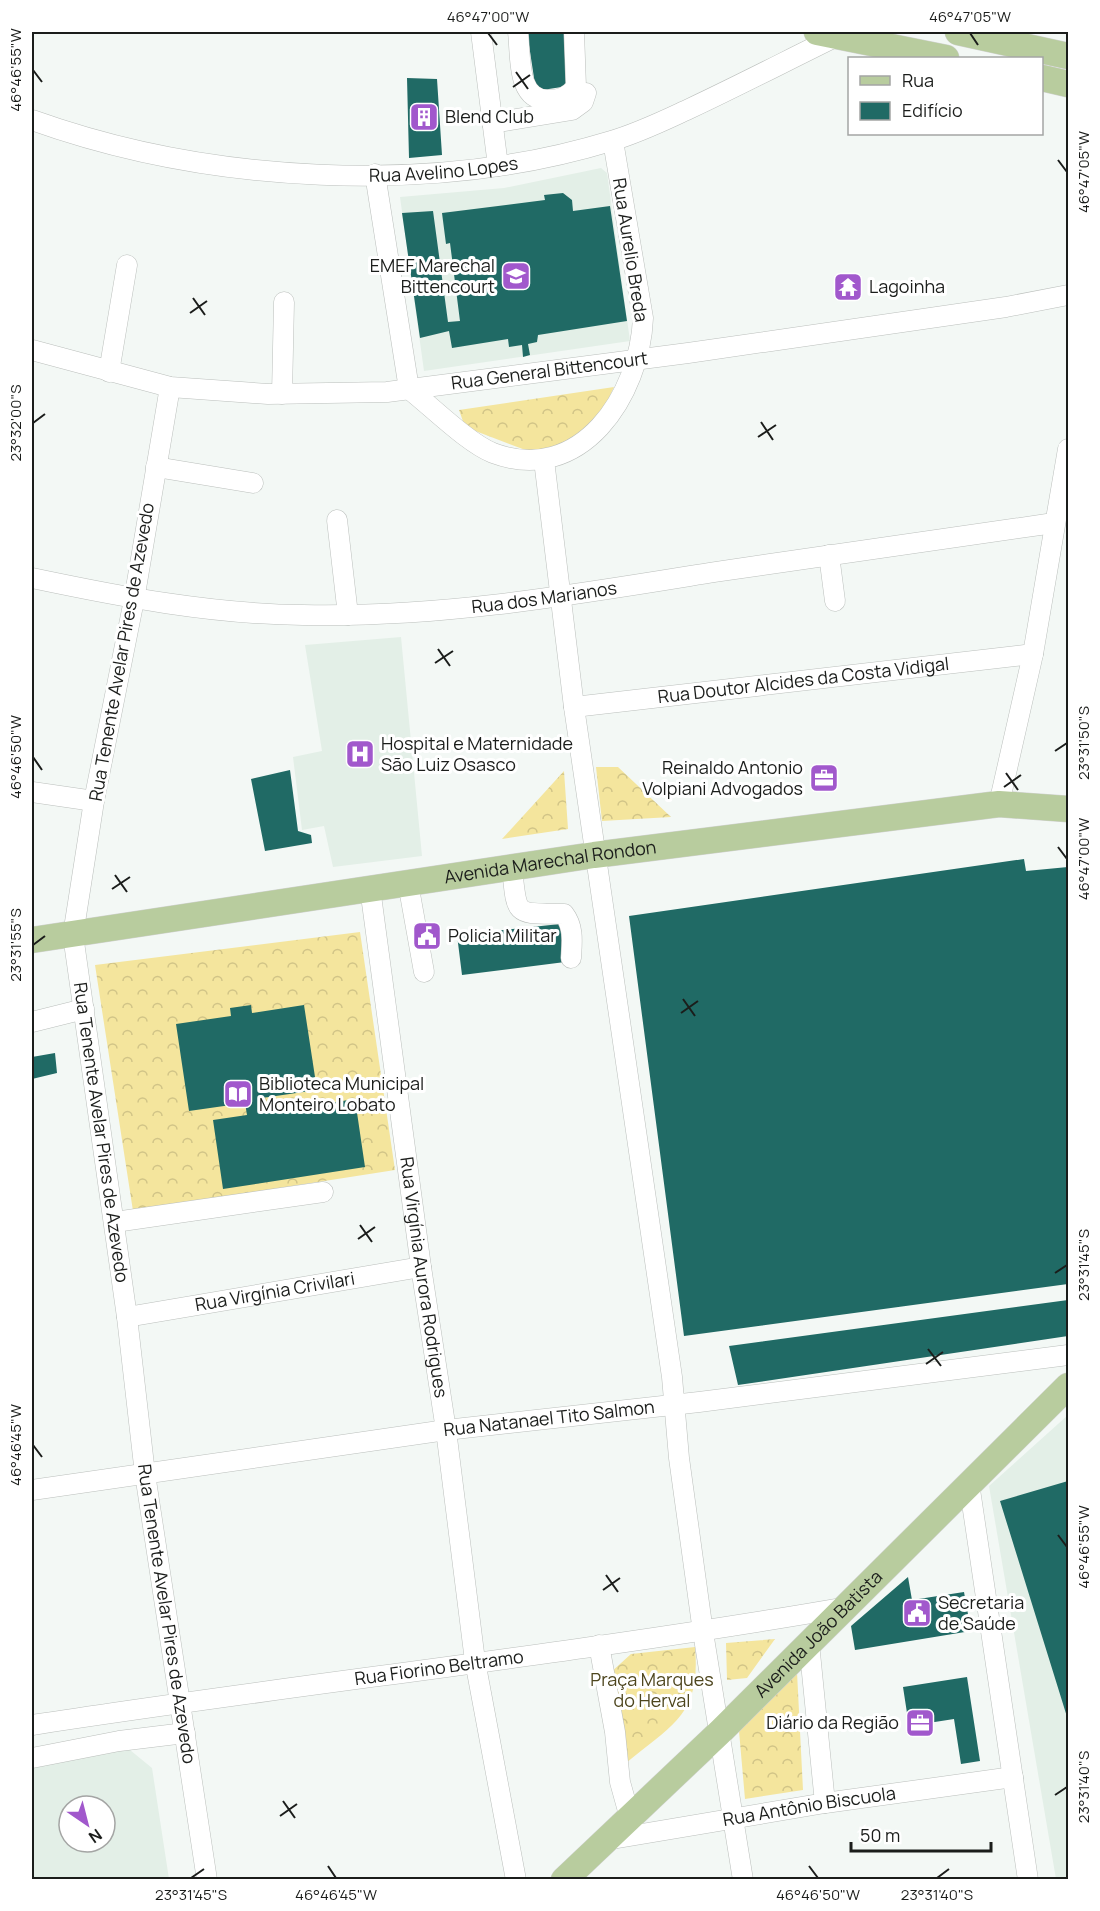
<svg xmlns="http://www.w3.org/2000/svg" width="1100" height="1911" viewBox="0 0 1100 1911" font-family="Manrope,sans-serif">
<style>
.built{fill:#e3efe7;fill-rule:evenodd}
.forest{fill:url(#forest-crowns)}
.building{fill:#206a65}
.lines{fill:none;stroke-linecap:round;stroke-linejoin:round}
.minor-casing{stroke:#bbbfbc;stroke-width:21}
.major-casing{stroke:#d1d2d1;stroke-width:27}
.minor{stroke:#fff;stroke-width:20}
.major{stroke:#b8cc9e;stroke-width:26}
.ticks{fill:none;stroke:#1b1d1b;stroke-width:2}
.labels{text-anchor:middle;stroke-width:6;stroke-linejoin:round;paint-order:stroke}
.poi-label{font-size:18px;fill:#1b1d1b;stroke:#fff;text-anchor:start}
.street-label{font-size:18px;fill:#1b1d1b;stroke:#fff}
.park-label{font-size:18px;fill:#4e461e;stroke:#fff}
.neatline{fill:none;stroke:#1b1d1b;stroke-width:2}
.ticks-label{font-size:15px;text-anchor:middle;fill:#1b1d1b}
</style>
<defs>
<pattern id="forest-crowns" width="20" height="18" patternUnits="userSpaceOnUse" patternTransform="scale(1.5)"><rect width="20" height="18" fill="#f4e59d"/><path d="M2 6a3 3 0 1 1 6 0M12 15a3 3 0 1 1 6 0" fill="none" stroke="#d1c487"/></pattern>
</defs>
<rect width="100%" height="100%" fill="#f3f8f5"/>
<path class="built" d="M601,168L607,173L630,341L424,371L400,197L504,188Z
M401,637L422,856L333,867L324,826L302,830L293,757L322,751L305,645Z
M1068,1415V1879H1056L989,1486Z
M119,1741L152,1768L169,1879H32V1752ZM69,1806H105V1842H69Z"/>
<path class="forest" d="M614,387L598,421L582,438L540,451H528L465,427L459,410Z
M596,767H618L671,817L602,821Z
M564,771L568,829L502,839Z
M360,932L395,1170L133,1211L95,965Z
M775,1639L747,1678L727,1680L726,1643Z
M695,1647C701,1715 673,1724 626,1763L610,1673L631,1654Z
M797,1672L803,1790L745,1799L739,1731Z"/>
<path class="building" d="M527,32H565L571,67L565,68L568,86L536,91Z
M407,78L437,79L442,155L409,158Z
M563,193L572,200L573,211L610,206L627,321L538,335L537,342L528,344L530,355L523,357L522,345L509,347L508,339L452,348L449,331L420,338L402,213L433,211L448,322L460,321L450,243L446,244L442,213L545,200L544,195Z
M290,770L298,831L311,835L312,843L265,851L251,779Z
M1024,859L1026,871L1068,867V1284L684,1336L629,916Z
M560,924L565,962L462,975L457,935Z
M251,1005L252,1013L304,1005L317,1090L262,1098L264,1113L355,1099L365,1167L223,1189L213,1120L247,1115L245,1103L189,1111L176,1024L231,1016L230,1008Z
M55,1053L57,1073L32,1079V1057Z
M1068,1300V1336L738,1385L729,1346Z
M1068,1481V1720L1000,1501Z
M908,1577L912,1600L964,1592L971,1631L855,1650L851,1626Z
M967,1677L980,1761L961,1764L954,1719L909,1726L903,1687Z"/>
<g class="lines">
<g class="minor-casing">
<g id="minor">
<path d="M481,32L498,166"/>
<path d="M518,32C521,55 516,100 548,100C560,100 568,97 576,87L574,32"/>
<path id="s1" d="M32,120C208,183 431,196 611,141C639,133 665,120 691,108C740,85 788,60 837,36"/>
<path d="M492,123L572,110L583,102L586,93"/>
<path d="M375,174L409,389C432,407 468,443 493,453C581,486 640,395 643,318L613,141"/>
<path id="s2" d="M32,350L170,387L268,394L387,392L688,353L1006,307L1068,295"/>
<path d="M109,372L127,265"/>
<path id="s3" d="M170,387L134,600L94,801L73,935L127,1317L145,1474L207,1880"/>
<path d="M282,394L284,302"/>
<path d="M544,460L574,707L672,1377L679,1458L703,1632L743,1880"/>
<path d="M156,467L253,483"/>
<path d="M337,520L348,615"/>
<path d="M829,555L835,601"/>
<path id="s4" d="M32,578C122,597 211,614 303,615C442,618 579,594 715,572C828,555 941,539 1054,523"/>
<path id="s5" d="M574,707L1033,654"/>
<path d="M32,792L94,801"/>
<path d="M999,804L1033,654L1068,449"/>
<path d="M512,867C517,918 514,913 564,914C574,927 572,942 571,958"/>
<path d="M408,883L424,972"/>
<path id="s6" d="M370,888L421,1267L446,1430L475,1661L516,1880"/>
<path d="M32,1022L84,1009"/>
<path d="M115,1222L323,1192"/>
<path id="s7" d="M127,1317L421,1267"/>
<path d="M969,1483L1028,1880"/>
<path id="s8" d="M32,1490L446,1430L699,1402L1068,1355"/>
<path d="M809,1643L825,1803"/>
<path d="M599,1645L615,1732L620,1782L630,1818"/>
<path id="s9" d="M32,1725C303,1683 577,1654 847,1607"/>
<path d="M32,1758L119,1741L185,1733"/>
<path id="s10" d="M606,1840L825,1803L1013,1777"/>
</g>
</g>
<g class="major-casing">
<g id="major">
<path d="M817,32L946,58"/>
<path d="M958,32L1068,56"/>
<path d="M1042,78L1068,84"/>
<path id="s11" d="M32,940L594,855L999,804L1068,809"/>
<path id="s12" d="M564,1880L719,1733L1068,1386"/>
</g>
</g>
<use href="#minor" class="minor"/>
<use href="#major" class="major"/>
</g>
<path class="ticks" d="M488,33L497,45M970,33L978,45M33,70L42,82M516,72L528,89M513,87L530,75M1058,160L1067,172M193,298L205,315M190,313L207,301M761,422L773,440M33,423L45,414M758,437L776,425M438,649L450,666M435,663L453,651M1055,751L1067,743M33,757L42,770M1006,773L1018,790M1004,787L1021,775M1058,847L1067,859M115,875L127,892M112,889L130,877M33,945L45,936M683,999L695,1016M681,1013L698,1001M360,1225L372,1242M358,1239L375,1227M1055,1273L1067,1265M928,1349L941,1366M926,1364L943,1352M33,1445L42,1457M1058,1535L1067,1547M606,1575L618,1592M603,1590L620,1578M1055,1795L1067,1787M283,1801L295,1818M280,1816L297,1804M328,1866L336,1878M809,1866L818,1878M191,1878L204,1869M937,1878L949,1869"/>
<defs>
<g id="building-square" transform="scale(1.5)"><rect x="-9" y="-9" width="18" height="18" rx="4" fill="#a158cc" stroke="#fff"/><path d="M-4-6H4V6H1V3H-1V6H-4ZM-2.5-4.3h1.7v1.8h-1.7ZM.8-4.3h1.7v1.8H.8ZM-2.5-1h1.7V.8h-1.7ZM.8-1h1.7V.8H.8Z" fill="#fff"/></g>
<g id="school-square" transform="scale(1.5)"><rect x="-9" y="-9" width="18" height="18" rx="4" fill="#a158cc" stroke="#fff"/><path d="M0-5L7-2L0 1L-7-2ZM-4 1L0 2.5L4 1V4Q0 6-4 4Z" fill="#fff"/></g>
<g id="temple-square" transform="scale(1.5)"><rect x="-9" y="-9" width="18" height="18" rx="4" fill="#a158cc" stroke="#fff"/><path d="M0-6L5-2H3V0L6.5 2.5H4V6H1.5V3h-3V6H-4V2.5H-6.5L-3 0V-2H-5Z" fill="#fff"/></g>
<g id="hospital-square" transform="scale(1.5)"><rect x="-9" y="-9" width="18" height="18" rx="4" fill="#a158cc" stroke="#fff"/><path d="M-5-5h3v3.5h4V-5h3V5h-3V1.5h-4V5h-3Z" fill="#fff"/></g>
<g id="office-square" transform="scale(1.5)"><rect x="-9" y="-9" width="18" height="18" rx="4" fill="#a158cc" stroke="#fff"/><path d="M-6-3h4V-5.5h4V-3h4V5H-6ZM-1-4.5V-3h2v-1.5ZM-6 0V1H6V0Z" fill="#fff"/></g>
<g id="civic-square" transform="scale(1.5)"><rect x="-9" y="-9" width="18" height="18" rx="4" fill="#a158cc" stroke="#fff"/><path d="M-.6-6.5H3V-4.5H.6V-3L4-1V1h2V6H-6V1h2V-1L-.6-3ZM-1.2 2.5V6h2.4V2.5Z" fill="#fff"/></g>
<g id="library-square" transform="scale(1.5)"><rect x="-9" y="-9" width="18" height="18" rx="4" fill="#a158cc" stroke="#fff"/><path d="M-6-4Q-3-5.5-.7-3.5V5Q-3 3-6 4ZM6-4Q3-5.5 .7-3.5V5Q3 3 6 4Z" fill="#fff"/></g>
</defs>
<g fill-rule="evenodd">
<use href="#building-square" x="424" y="117"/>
<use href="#school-square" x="516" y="276"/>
<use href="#temple-square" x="848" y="287"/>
<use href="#hospital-square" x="360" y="754"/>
<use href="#office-square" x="824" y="778"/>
<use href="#civic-square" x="427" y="936"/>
<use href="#library-square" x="238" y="1094"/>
<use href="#civic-square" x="917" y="1613"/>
<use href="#office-square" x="920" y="1723"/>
</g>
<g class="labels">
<g class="poi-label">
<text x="445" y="123">Blend Club</text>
<text x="495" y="272" text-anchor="end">EMEF Marechal<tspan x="495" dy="21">Bittencourt</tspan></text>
<text x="869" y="293">Lagoinha</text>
<text x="381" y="750">Hospital e Maternidade<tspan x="381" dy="21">São Luiz Osasco</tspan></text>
<text x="803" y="774" text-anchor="end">Reinaldo Antonio<tspan x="803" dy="21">Volpiani Advogados</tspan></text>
<text x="448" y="942">Policia Militar</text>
<text x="259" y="1090">Biblioteca Municipal<tspan x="259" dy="21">Monteiro Lobato</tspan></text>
<text x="938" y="1609">Secretaria<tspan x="938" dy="21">de Saúde</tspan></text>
<text x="899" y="1729" text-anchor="end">Diário da Região</text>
</g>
<g class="street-label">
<text dy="6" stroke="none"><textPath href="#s1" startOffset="418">Rua Avelino Lopes</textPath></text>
<text transform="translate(630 250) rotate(81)" y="6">Rua Aurelio Breda</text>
<text dy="6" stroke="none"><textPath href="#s2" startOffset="524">Rua General Bittencourt</textPath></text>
<text dy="6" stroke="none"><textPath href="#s4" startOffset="516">Rua dos Marianos</textPath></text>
<text transform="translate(122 652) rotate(-80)" y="6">Rua Tenente Avelar Pires de Azevedo</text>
<text dy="6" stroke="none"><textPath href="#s5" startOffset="231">Rua Doutor Alcides da Costa Vidigal</textPath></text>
<text dy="6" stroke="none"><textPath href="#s11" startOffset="524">Avenida Marechal Rondon</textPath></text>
<text dy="6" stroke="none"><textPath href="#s3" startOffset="756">Rua Tenente Avelar Pires de Azevedo</textPath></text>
<text dy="6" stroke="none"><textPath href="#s6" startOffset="393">Rua Virgínia Aurora Rodrigues</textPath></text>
<text dy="6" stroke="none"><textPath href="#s7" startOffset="150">Rua Virgínia Crivilari</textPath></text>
<text dy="6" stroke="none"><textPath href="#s8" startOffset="522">Rua Natanael Tito Salmon</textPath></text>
<text dy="6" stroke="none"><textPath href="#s3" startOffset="1242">Rua Tenente Avelar Pires de Azevedo</textPath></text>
<text dy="6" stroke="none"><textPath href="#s12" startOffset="354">Avenida João Batista</textPath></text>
<text dy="6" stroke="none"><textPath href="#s9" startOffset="411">Rua Fiorino Beltramo</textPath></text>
<text dy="6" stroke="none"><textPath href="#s10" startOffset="206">Rua Antônio Biscuola</textPath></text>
</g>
<g class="park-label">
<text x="652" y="1686">Praça Marques<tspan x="652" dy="21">do Herval</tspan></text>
</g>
</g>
<rect width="1100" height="1911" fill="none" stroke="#ffffff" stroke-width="66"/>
<rect x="848" y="57" width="195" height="78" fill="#ffffff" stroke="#a4a5a4" stroke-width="1.5"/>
<rect x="860" y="76" width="30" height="9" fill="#b8cc9e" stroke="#a4a5a4" stroke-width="1.5"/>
<text x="902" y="87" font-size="18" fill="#1b1d1b">Rua</text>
<rect x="860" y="102" width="30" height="18" fill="#206a65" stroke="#a4a5a4" stroke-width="1.5"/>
<text x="902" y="117" font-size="18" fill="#1b1d1b">Edifício</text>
<g transform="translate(87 1824) rotate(145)"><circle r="28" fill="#ffffff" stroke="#a4a5a4" stroke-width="1.5"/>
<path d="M0-4.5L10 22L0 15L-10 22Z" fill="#a158cc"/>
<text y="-9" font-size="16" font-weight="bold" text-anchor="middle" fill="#1b1d1b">N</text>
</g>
<path d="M851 1842v9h140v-9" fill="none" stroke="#1b1d1b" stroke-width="3"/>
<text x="860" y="1842" font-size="18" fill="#1b1d1b" stroke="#ffffff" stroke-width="4.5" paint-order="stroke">50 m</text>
<rect x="33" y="33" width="1034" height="1845" class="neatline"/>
<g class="ticks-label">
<text x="488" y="22">46°47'00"W</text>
<text x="970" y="22">46°47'05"W</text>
<text transform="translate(16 70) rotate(-90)" y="5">46°46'55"W</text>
<text transform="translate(1084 172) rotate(-90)" y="5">46°47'05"W</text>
<text transform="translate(16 423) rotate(-90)" y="5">23°32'00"S</text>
<text transform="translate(1084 743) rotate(-90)" y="5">23°31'50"S</text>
<text transform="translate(16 757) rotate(-90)" y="5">46°46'50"W</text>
<text transform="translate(1084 859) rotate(-90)" y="5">46°47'00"W</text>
<text transform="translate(16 945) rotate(-90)" y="5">23°31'55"S</text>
<text transform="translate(1084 1265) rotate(-90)" y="5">23°31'45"S</text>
<text transform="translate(16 1445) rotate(-90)" y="5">46°46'45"W</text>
<text transform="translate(1084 1547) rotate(-90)" y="5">46°46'55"W</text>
<text transform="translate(1084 1787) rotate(-90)" y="5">23°31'40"S</text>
<text x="191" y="1900">23°31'45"S</text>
<text x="336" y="1900">46°46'45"W</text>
<text x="818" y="1900">46°46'50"W</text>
<text x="937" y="1900">23°31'40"S</text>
</g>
</svg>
